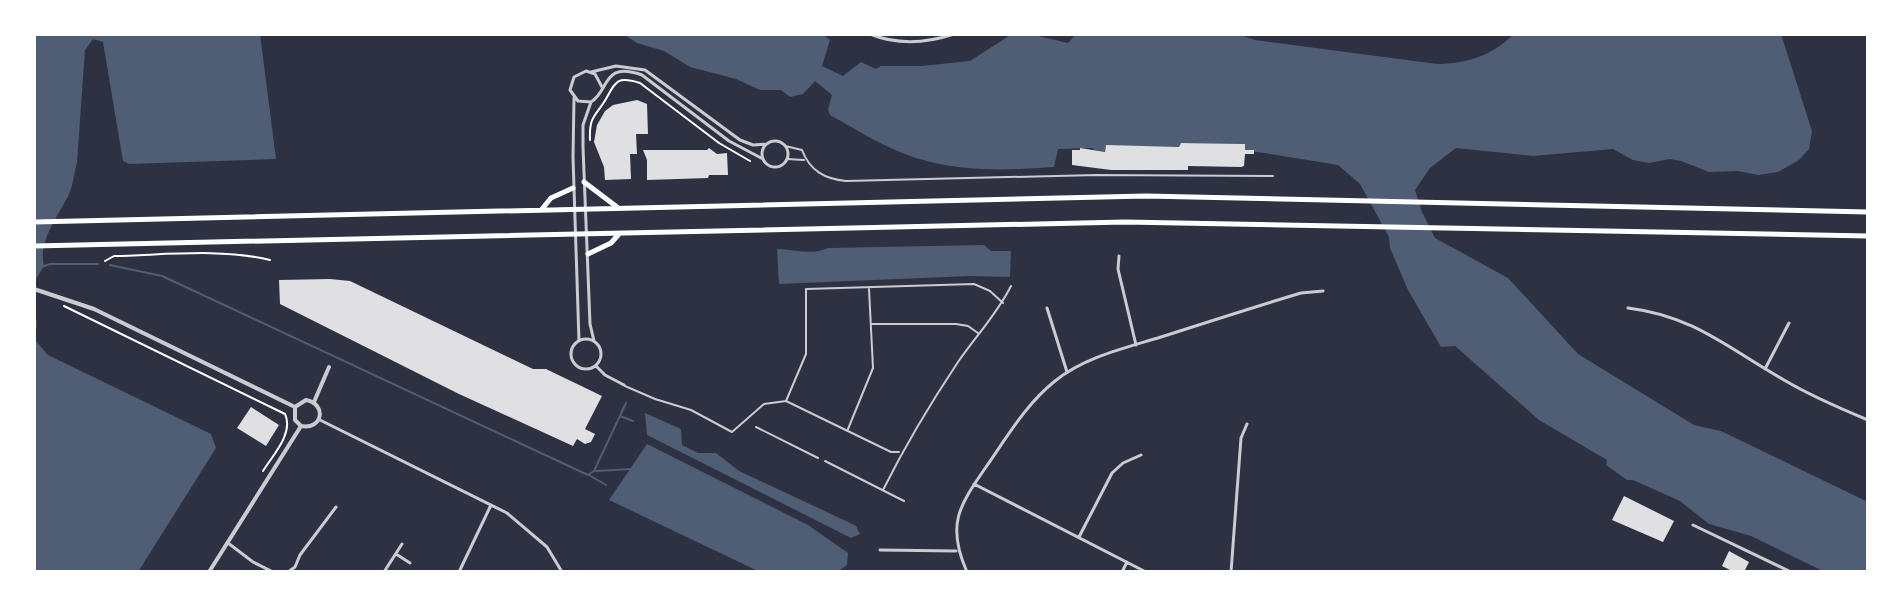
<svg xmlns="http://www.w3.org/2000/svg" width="1902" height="606" viewBox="0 0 1902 606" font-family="'Libre Baskerville',serif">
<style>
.water{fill:#4f5d75}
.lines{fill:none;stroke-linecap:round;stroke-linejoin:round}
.stream{stroke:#4f5d75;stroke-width:2}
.building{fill:#e0e0e3}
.path{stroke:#fff;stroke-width:2}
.service{stroke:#caccd0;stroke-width:2}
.minor{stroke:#caccd0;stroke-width:3}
.tertiary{stroke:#caccd0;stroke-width:4}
.primary{stroke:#fff;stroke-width:5}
</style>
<rect width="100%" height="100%" fill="#2d3142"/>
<path class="water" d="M34,34H260L276,159L129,164L123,161L103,42L93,39L85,50L77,162C74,173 73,189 66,200C56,219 38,243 44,266L34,282Z
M623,34H822L830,40L822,66L843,76L861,62L876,69L881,66H921L970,61L1012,34H1029L1068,43L1076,34H1238L1255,40L1437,64C1467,64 1493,55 1514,34H1781L1812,131L1809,149L1799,160L1778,172L1758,175L1738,171L1709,172L1681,161L1670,159L1649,163L1633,160L1613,149L1533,156L1456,148L1430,168L1415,190L1422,212L1435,238L1508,278L1578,354L1694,425L1721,431L1868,502V572H1825L1751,536L1709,524L1680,501L1633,480H1627L1606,465L1607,460L1539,420L1455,346L1441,347L1408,290L1390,248L1389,237L1360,184L1338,165L1245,150L1244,144L1181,143L1179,147L1106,146L1105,152L1094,150L1093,148L1058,149L1054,167C1013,170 971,172 931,162C895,154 862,133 830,115L828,109L832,95L815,81L803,94L790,97L781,90H760L736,79L690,67L664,51L637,43Z
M984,245L991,251H1011L1010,277L970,276L779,284L777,249C795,249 811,256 828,248Z
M34,320L37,321L35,340L48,355L211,434L216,448L138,572H34Z
M645,413L681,429L682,445L698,453H716L739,471L844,520L856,526L860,534L851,538L647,435Z
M647,444L808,525L848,553L847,565L837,572H760L609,500Z"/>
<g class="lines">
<path class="stream" d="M110,265L162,276L588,475L594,471L626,403
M44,266L50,264H98
M620,416L633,421
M596,471L631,469
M589,475L606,485"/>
</g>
<path class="building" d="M637,100L647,104L648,134H636L637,154H630L631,179L605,180L604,167L594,142L597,125L605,111L613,105Z
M1181,143L1245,144V150H1254V154H1245L1244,166L1241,167L1188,166V170H1111L1072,165V150H1080V148L1105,152L1106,145L1179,147Z
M709,148L717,154L727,153L728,175H709L708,178L647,180V160L643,150H707Z
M330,279L350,281L533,369H546L602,396L585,429L595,434L591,442L585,444L577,439L573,446L459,394L280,304L279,280Z
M251,407L279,425L266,446L237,428Z
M1624,496L1674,521L1663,542L1612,520Z
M1729,551L1749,562L1744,572H1734L1722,566Z"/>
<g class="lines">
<path class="path" d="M590,140C589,116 595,117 606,99C616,81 617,76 640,83L719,143L750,161
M105,261L114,256C164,255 221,248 270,260
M64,306L285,414C294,433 273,455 263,471"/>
<path class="service" d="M785,146L802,150C810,171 825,179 846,181L1096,175L1273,176
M787,159L804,160
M871,324H956L968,326L978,333
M625,386L655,399L691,410L732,432L764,404L786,401L891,452H899
M786,401L806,354V289L974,284L990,291L1003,303
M756,427L818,458
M848,429L873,368L869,289
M825,461L904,501
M883,490C905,446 930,404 958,362C976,336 997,314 1011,286"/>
<path class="minor" d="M870,34C897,45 927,43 954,34
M591,72L616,66L645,70L740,140L753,145L767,144
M602,87L595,74L586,71L574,77L570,90L578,101L591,102C610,90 602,61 642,75L729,141L763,159
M574,98L573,157L579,341
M591,102L583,125V147L590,324L594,341
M762 154a13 13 0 1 1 26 0a13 13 0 1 1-26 0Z
M1119,256L1118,269L1136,345
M1047,308L1067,372
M1628,308C1694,316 1729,349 1784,380C1811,396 1839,408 1868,420
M571 354a15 15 0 1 1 30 0a15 15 0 1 1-30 0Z
M596,366L605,375L624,385
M1765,369L1789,323
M320,420L507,513L547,547L562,572
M974,484L1146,572
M1693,525L1791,572
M1079,537L1112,473L1123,463L1141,455
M228,543L253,562L273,572
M880,550L956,551
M396,554L410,563
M288,572L295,567L300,555L336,507
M384,572L402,544
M459,572L491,505
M967,572C946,525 959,506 986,467C1007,437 1026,404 1055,381C1085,357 1125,348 1161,337C1208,322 1254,307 1301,293L1323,291
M1122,572L1127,562
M1231,572L1241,438L1247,424"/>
<path class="tertiary" d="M34,289L94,309L295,407
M314,402L329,367
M295,407L306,400C327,404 323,430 301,426
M295,408V420L301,426
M209,572L301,426"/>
<path class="primary" d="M584,182L617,207
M542,209L551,198L573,188
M34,222L1146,196L1868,212
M34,246L1125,222L1868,236
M588,254L611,243L619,234"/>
</g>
<rect width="1902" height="606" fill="none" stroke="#ffffff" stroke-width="72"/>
</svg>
